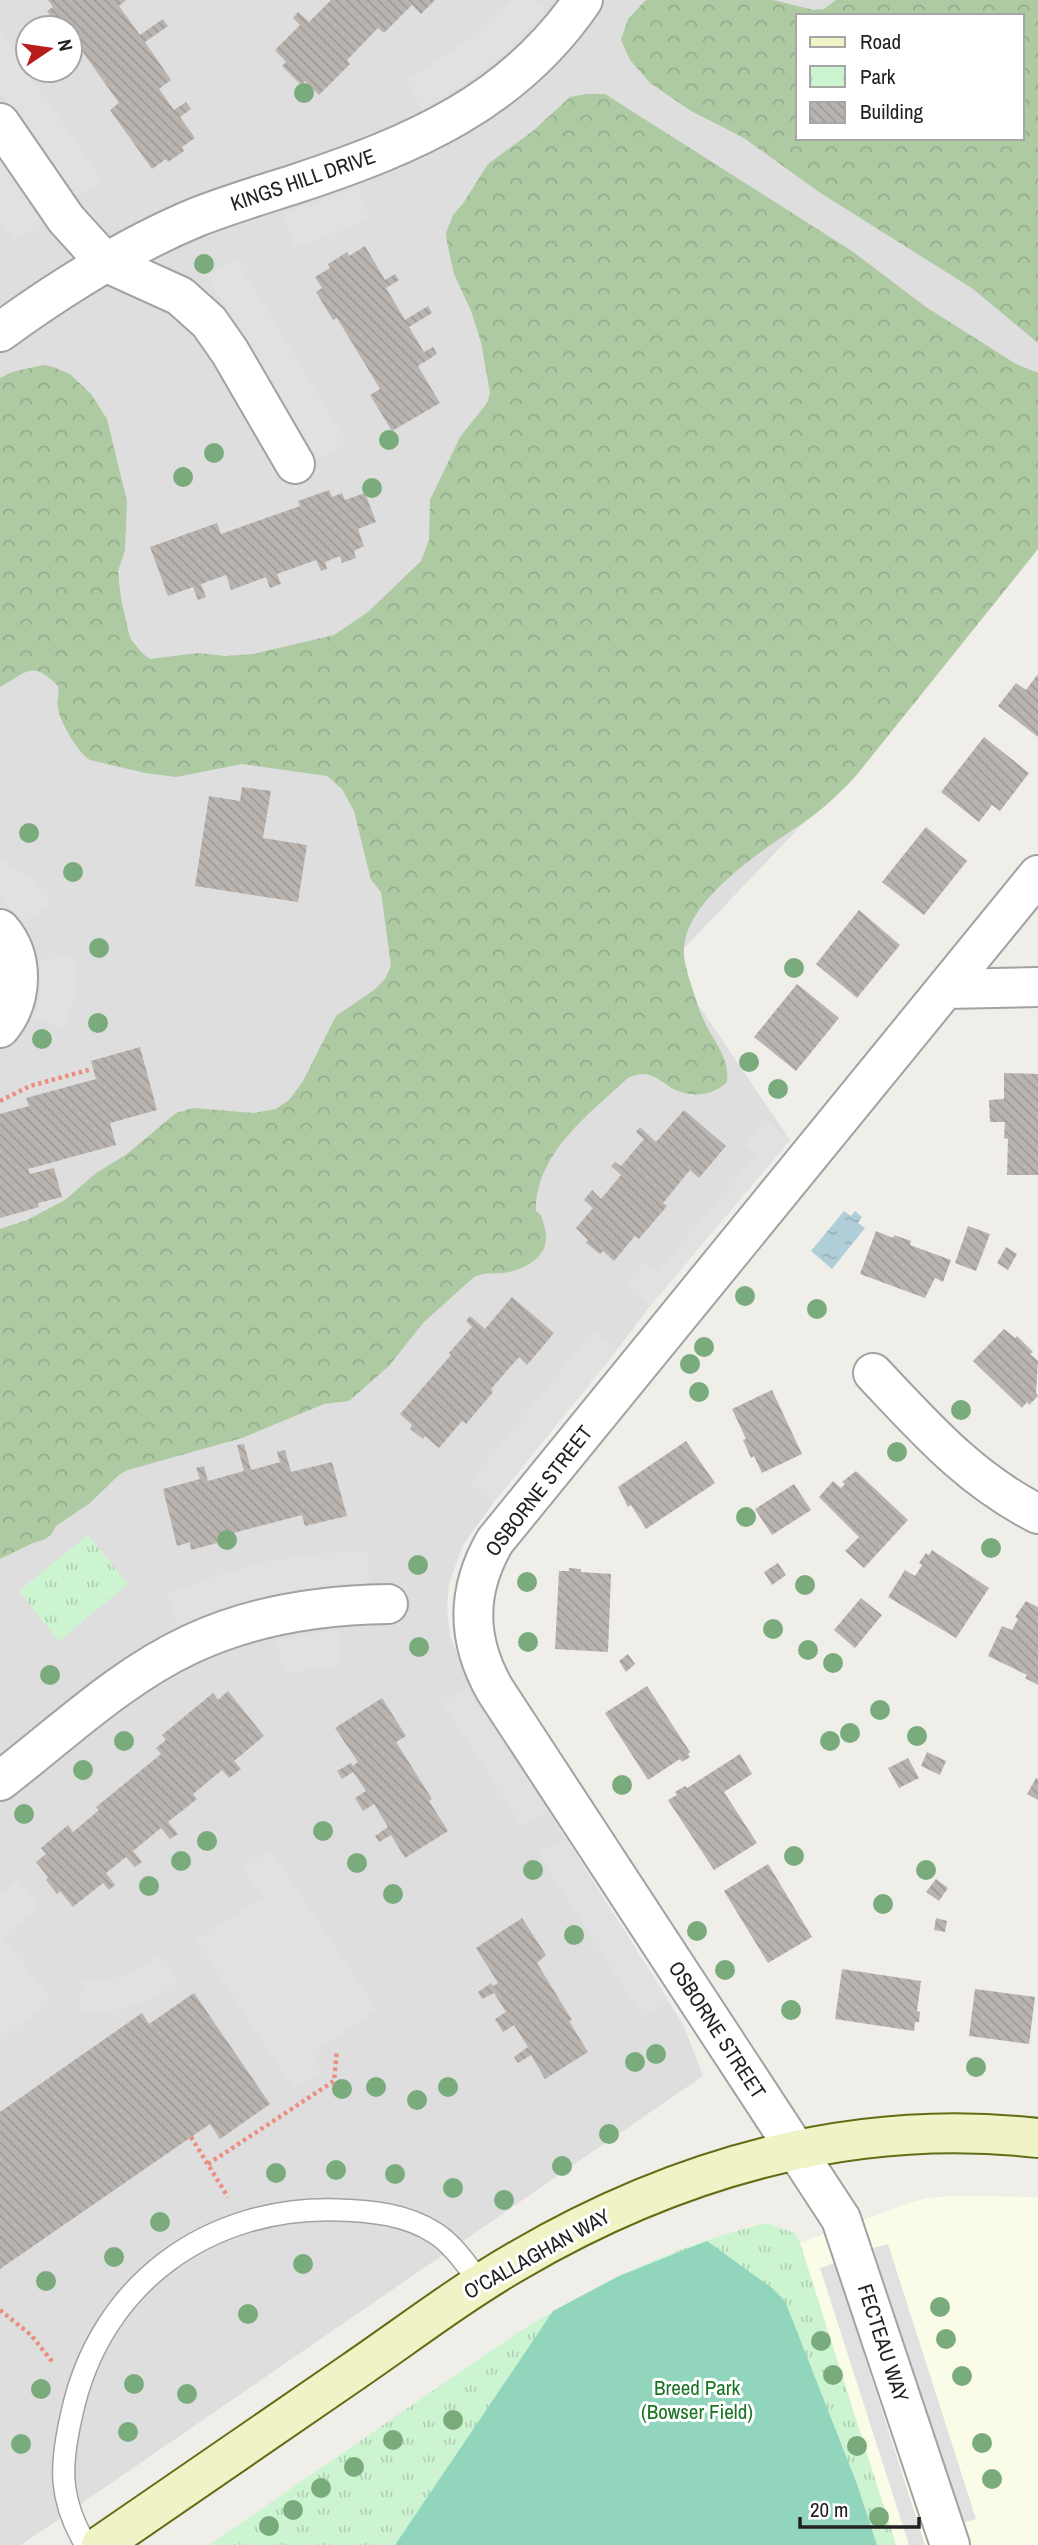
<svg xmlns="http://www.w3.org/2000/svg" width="1038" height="2545" viewBox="0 0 1038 2545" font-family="'Archivo Narrow',sans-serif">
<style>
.residential{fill:#dfdede;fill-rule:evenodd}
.education{fill:#fbfce7}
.forest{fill:url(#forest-crowns);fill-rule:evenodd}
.park{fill:url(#park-tufts)}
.pitch{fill:#91d5bd}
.parking{fill:#e1e1e1}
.water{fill:url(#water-ripples)}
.building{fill:url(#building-back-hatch)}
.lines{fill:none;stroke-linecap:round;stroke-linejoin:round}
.lane-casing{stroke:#a2a2a2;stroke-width:24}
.street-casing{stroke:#a2a2a2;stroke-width:42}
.secondary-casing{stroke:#616d13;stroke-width:42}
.path{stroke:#ea8f81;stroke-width:4.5;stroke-dasharray:3.5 3.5;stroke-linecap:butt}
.lane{stroke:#fff;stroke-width:21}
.street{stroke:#fff;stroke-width:38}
.secondary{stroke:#eff3c5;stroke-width:38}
.tree{fill:#7aab7d}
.labels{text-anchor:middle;stroke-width:6;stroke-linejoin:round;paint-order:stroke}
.street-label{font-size:21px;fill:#212121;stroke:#fff}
.park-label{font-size:21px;fill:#1a7424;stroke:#fff}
</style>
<defs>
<pattern id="forest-crowns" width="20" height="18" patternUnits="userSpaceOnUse" patternTransform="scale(1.75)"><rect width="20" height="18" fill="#aecaa3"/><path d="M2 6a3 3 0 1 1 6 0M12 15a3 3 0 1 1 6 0" fill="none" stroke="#95ad8c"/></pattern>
<pattern id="park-tufts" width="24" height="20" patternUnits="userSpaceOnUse" patternTransform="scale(1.75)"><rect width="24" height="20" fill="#cdf4d1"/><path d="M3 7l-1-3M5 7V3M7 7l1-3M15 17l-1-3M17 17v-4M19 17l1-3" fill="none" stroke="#b0d1b3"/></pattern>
<pattern id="water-ripples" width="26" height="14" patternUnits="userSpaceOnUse" patternTransform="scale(1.75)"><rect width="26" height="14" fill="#afced8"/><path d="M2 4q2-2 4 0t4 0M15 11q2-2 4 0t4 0" fill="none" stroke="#96b1b9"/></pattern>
<pattern id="building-back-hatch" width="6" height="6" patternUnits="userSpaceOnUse" patternTransform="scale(1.75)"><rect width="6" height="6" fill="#b9b4af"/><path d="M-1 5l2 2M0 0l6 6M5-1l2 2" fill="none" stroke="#9f9a96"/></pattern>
</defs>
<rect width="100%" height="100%" fill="#f0eee9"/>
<path class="residential" d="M0,0H898L798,16V138L1038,323V535L858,766L670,963L790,1140L650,1306L617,1350L493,1503L463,1545L449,1584L447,1606L450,1636L470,1686L683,2024L703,2076L21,2545H0ZM28,28H70V70H28Z"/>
<path class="education" d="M955,2196L1038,2197V2545H896L800,2243L912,2202L927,2198Z"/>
<path class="forest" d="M646,0H773L814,10L824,9L836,0H1038V343L973,289L819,192L744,138L691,111L650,83L630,60L621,40L628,19ZM798,16H1022V138H798Z
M586,94H605L852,251L926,307L1016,364L1038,373V549L855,777C839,794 822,810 803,823C766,848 688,897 684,947C683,957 686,968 689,978C694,993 698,1009 705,1023C715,1043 730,1059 727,1082C713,1097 687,1098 670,1087C655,1077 646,1069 628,1078C590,1113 535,1154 536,1211L541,1215C543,1222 546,1230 546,1237C547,1259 521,1271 502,1273C491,1274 485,1272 474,1277L423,1323L389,1366L349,1401L324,1404L242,1438L128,1470L120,1474L90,1503L56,1526L51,1535L43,1540L33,1543L0,1559V1229L27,1220L65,1200L96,1173L127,1154L176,1113L193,1108L254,1113L276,1109L289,1100L303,1081L336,1016L374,990L385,979L391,966L381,892L371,880L354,811L342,789L327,776L242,764L176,777L145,773L90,760C79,754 59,721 58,708C56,701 60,694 58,686C32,660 29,671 0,687V378L12,372L43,365L53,367L70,374L91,394L107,419L127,501L125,550L118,571L121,599L130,638L142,653L150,659L198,653L225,656L253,654L334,635L368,612L421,561L429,540L430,500L460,437L487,403L490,393L481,342L471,311L454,274L447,243L446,233L453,215L464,202L488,164L533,131L570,97Z"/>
<path class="park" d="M88,1535L128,1584L59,1641L19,1591Z
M765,2223L795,2233L800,2243L896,2545H209L517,2333C570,2301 624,2271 682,2249C709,2239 737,2231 765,2223Z"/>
<path class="pitch" d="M707,2241L772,2288L785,2301L857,2484L877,2545H395L553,2311L619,2276Z"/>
<path class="parking" d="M511,0H534L546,10L514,45L489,66L463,85L423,110L407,81L468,40Z
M0,33L102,179L15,241L0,220V111L9,105L0,92Z
M358,187L370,220L295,247L283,213Z
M236,259L347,442L319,459L207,277Z
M0,859L31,879L52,904L24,922L0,897Z
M72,954L75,972L74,995L66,1028L34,1018L41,991L40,961Z
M765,1119L790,1140L650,1306L625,1285L645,1262L657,1272L756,1155L744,1144Z
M593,1330L617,1350L493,1503L469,1483Z
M368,1551L369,1585L319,1587L272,1595L225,1608L179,1626L166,1595L214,1576L264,1562L316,1554Z
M337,1630L343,1664L283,1674L277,1640Z
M470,1686L549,1810L522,1827L443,1703Z
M564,1837L669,2001L643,2017L538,1854Z
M271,1849L377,2010L310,2054L321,2071L294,2090L196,1940L262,1897L243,1868Z
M18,1879L40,1908L3,1937L52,2000L0,2041V1894Z
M160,1955L178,1980L169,1988L148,2000L125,2008L101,2012H77L83,1981L108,1979L126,1975Z
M888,2244L976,2519L962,2523L873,2248Z
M835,2263L925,2545H909L820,2268Z"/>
<path class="water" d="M844,1211L851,1216L855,1211L862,1217L858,1223L865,1228L832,1269L811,1251Z"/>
<path class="building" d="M48,0H126L119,6L140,35L163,19L168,26L145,42L171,80L159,89L174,110L186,102L191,109L180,117L195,138L182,147L184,151L168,162L166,159L152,169L110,110L119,103L70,34V28H59L47,11L53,7Z
M331,0H435L421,14L412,5L384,33L378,28L347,60L350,64L319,95L305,81L301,85L282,66L286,62L275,50L300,25L293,18L298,12L309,22Z
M365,246L385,280L395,274L399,280L386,288L405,320L428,306L432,313L409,327L424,352L433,347L437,354L418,366L440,403L392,431L370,395L380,389L337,318L333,320L316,292L322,288L315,277L330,268L328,264L347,252L349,256Z
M329,490L332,497L342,493L345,500L365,493L376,522L358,529L364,546L354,551L356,558L342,563L340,556L325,562L327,569L321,571L316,560L277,574L281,584L270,588L266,577L231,590L226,575L201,584L206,597L198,600L193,587L168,596L150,547L217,523L221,534L300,506L298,501Z
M1038,674V737L998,706L1016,683L1026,690Z
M984,737L1029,773L1000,811L992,805L979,822L941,792Z
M242,787L271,791L263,838L307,845L298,902L195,886L209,796L240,801Z
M926,827L967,861L924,915L882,882Z
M859,910L900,945L857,998L816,964Z
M797,984L839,1018L796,1071L754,1037Z
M140,1047L157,1110L110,1123L116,1145L28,1169L30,1174L54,1168L62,1197L38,1203L39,1207L0,1218V1114L29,1106L26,1098L96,1079L91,1061Z
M1004,1073L1038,1074V1175H1007L1008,1139L1004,1138L1005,1122H990L989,1100L1004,1099Z
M684,1110L726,1146L699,1178L690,1170L663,1203L667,1206L639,1239L635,1236L614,1261L603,1251L600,1254L586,1243L588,1240L576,1228L593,1208L584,1200L592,1190L601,1199L621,1175L611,1166L615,1162L621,1166L644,1139L636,1132L640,1127L656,1142Z
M968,1226L990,1234L976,1271L955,1263Z
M876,1231L893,1238L894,1235L911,1241L910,1245L951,1260L943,1282L935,1278L925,1298L860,1274Z
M1006,1247L1017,1254L1008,1270L997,1263Z
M512,1297L554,1333L527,1365L519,1357L491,1389L493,1392L466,1424L462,1421L439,1448L425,1436L423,1439L410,1429L412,1425L400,1414L451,1355L449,1353L472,1327L466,1321L470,1316L485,1329Z
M1004,1329L1015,1338L1017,1336L1033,1352L1030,1354L1038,1361L1036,1393L1038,1396L1029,1405L1027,1402L1022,1408L973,1361Z
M772,1390L802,1454L762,1473L754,1456L751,1458L743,1440L746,1439L732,1409Z
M686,1441L715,1483L646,1529L631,1505L628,1507L618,1487Z
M244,1444L251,1470L280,1462L277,1452L285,1450L291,1472L332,1462L347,1516L305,1526L302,1515L222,1536L224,1541L191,1550L190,1542L177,1546L163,1489L200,1479L196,1468L204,1466L208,1481L244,1471L237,1445Z
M856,1471L908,1520L864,1568L845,1551L859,1537L819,1497L833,1481L841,1488L845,1484L842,1482Z
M794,1484L811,1510L772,1535L755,1509Z
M932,1550L989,1588L956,1638L888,1597L905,1570L915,1576L922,1565L919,1563L926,1553L929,1555Z
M778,1563L786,1575L772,1585L764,1572Z
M569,1568L581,1569V1572L611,1574L608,1652L555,1649L559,1571H569Z
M861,1598L882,1615L855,1648L834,1630Z
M1026,1601L1038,1607V1685L1025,1678L1027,1675L988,1656L1002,1626L1012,1630L1018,1619L1015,1617Z
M628,1654L635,1664L626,1672L619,1661Z
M647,1686L690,1752L688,1754L690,1757L682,1762L680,1759L648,1780L605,1713Z
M228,1691L264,1736L234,1761L241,1769L229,1778L222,1770L193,1794L197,1799L168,1822L178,1834L170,1839L161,1828L133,1851L142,1862L135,1867L126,1857L106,1873L115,1885L109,1890L103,1883L73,1907L60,1891L57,1894L46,1880L48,1877L36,1862L46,1854L41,1848L68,1825L73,1832L99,1810L96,1807L161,1754L156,1748L166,1740L162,1735L213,1693L218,1700Z
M382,1698L406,1736L396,1742L432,1799L429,1801L448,1831L405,1858L391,1835L379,1842L375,1836L388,1827L374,1804L363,1811L355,1798L366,1791L353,1772L342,1779L337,1771L351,1763L353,1766L358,1762L335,1728Z
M927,1752L946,1761L940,1775L921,1766Z
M740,1754L752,1774L724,1792L757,1843L714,1870L668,1800L677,1795L675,1792L685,1786L687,1788Z
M908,1758L919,1778L899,1788L888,1768Z
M1036,1778L1038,1779V1800L1027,1794Z
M768,1864L812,1937L768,1963L724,1891Z
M936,1879L948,1888L939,1901L926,1892Z
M522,1918L546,1955L537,1963L572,2020L569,2021L588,2052L545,2079L531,2055L518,2063L514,2057L528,2047L514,2025L503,2032L495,2019L506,2012L494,1993L482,1999L478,1992L491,1983L493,1986L498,1983L476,1948Z
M936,1918L947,1921L945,1932L934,1930Z
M842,1969L921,1981L917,2011L920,2012L919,2022H915L914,2031L835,2019Z
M975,1989L1035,1997L1029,2044L969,2036Z
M194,1993L270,2104L220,2139L210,2124L0,2269V2112L142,2013L149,2024Z"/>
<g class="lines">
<g class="lane-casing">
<path id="lane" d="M86,2545C58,2498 60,2465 72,2413C100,2284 208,2206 338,2210C371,2211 406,2214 435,2233C454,2245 467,2266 481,2283"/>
</g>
<g class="street-casing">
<path id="street" d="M0,123L66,219L105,262L180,296L209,322L230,352L295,464
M0,332C62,287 127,246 197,217C230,204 264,194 298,183C412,145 513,103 583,0
M0,929C25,957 23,1000 0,1028
M946,989L1038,987
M873,1373C925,1428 969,1479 1038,1514
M0,1781C61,1734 120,1677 191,1644C253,1615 320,1605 388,1604
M950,2545L841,2219L495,1690C466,1639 466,1591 495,1541L1038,875"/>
</g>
<g class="secondary-casing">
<path id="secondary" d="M101,2545C186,2487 270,2429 354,2371C408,2334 460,2294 517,2261C676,2168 853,2117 1038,2138"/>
</g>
<path class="path" d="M0,1101L30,1086L92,1069
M191,2137L228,2197
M208,2164L334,2081L337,2050
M0,2310L31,2335L54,2364"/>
<use href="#lane" class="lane"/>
<use href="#street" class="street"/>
<use href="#secondary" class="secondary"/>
</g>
<g class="tree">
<circle cx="304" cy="93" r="10"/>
<circle cx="204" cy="264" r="10"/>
<circle cx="389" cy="440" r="10"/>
<circle cx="214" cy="453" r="10"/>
<circle cx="183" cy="477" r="10"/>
<circle cx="372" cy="488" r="10"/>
<circle cx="29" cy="833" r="10"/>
<circle cx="73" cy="872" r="10"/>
<circle cx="99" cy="948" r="10"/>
<circle cx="794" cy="968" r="10"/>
<circle cx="98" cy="1023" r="10"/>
<circle cx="42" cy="1039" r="10"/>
<circle cx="749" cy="1062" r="10"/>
<circle cx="778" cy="1089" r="10"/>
<circle cx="745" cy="1296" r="10"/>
<circle cx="817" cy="1309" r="10"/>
<circle cx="704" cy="1347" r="10"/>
<circle cx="690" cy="1364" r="10"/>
<circle cx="699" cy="1392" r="10"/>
<circle cx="961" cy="1410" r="10"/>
<circle cx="897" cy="1452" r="10"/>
<circle cx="746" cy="1517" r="10"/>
<circle cx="227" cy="1540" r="10"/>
<circle cx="991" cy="1548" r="10"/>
<circle cx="418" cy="1565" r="10"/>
<circle cx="527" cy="1582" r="10"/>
<circle cx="805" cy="1585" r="10"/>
<circle cx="773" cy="1629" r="10"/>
<circle cx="528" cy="1642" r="10"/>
<circle cx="419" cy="1647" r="10"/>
<circle cx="808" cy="1650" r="10"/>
<circle cx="833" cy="1663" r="10"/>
<circle cx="50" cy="1675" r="10"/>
<circle cx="880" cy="1710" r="10"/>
<circle cx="850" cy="1733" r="10"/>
<circle cx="917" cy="1736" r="10"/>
<circle cx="124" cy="1741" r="10"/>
<circle cx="830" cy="1741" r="10"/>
<circle cx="83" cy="1770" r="10"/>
<circle cx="622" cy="1785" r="10"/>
<circle cx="24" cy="1814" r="10"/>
<circle cx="323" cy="1831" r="10"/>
<circle cx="207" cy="1841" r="10"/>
<circle cx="794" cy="1856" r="10"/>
<circle cx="181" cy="1861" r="10"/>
<circle cx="357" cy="1863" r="10"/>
<circle cx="533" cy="1870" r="10"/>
<circle cx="926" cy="1870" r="10"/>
<circle cx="149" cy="1886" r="10"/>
<circle cx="393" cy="1894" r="10"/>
<circle cx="883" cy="1904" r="10"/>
<circle cx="697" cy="1931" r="10"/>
<circle cx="574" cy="1935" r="10"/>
<circle cx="725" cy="1970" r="10"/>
<circle cx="791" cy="2010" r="10"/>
<circle cx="656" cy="2054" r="10"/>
<circle cx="635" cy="2062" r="10"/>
<circle cx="976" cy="2067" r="10"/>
<circle cx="376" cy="2087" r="10"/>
<circle cx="448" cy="2087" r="10"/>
<circle cx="342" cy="2089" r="10"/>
<circle cx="417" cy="2100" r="10"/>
<circle cx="609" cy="2134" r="10"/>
<circle cx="562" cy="2166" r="10"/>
<circle cx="336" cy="2170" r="10"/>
<circle cx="276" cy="2173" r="10"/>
<circle cx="395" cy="2174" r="10"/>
<circle cx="453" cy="2188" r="10"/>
<circle cx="504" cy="2200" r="10"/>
<circle cx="160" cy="2222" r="10"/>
<circle cx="114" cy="2257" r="10"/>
<circle cx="303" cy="2264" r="10"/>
<circle cx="46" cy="2281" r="10"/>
<circle cx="940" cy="2307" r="10"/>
<circle cx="248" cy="2314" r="10"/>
<circle cx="946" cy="2339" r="10"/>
<circle cx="821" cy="2341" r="10"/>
<circle cx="833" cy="2375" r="10"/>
<circle cx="962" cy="2376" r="10"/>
<circle cx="134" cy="2384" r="10"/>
<circle cx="41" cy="2389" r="10"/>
<circle cx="187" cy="2394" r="10"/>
<circle cx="453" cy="2420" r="10"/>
<circle cx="128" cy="2432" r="10"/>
<circle cx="393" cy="2440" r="10"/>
<circle cx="982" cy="2443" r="10"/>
<circle cx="21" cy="2444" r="10"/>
<circle cx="857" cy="2446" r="10"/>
<circle cx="354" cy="2467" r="10"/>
<circle cx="992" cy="2479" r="10"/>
<circle cx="321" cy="2488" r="10"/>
<circle cx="293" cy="2510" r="10"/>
<circle cx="879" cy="2517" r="10"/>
<circle cx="269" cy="2526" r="10"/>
</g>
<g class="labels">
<g class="street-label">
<text transform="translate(303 180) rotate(-19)" y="7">KINGS HILL DRIVE</text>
<text transform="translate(539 1491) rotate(-52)" y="7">OSBORNE STREET</text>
<text transform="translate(717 2030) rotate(57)" y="7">OSBORNE STREET</text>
<text transform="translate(537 2254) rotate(-29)" y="7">O'CALLAGHAN WAY</text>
<text transform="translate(883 2343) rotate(72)" y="7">FECTEAU WAY</text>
</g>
<g class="park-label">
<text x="697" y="2395">Breed Park<tspan x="697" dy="24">(Bowser Field)</tspan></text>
</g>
</g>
<rect x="796" y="14" width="228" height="126" fill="#ffffff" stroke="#a6a6a6" stroke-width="2"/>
<rect x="810" y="37" width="35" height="10" fill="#eff3c5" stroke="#a6a6a6" stroke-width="2"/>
<text x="860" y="49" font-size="21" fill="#212121">Road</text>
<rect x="810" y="66" width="35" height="21" fill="url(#park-tufts)" stroke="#a6a6a6" stroke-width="2"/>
<text x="860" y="84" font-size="21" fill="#212121">Park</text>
<rect x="810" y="102" width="35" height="21" fill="url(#building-back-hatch)" stroke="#a6a6a6" stroke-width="2"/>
<text x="860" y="119" font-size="21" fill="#212121">Building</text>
<g transform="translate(49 49) rotate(77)"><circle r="33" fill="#ffffff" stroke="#a6a6a6" stroke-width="2"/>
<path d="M0-5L12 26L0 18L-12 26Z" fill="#b91d19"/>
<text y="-10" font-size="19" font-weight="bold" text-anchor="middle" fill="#212121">N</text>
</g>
<path d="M800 2517v10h119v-10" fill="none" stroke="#212121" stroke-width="3.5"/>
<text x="810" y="2517" font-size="21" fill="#212121" stroke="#ffffff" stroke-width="5" paint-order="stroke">20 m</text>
</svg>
